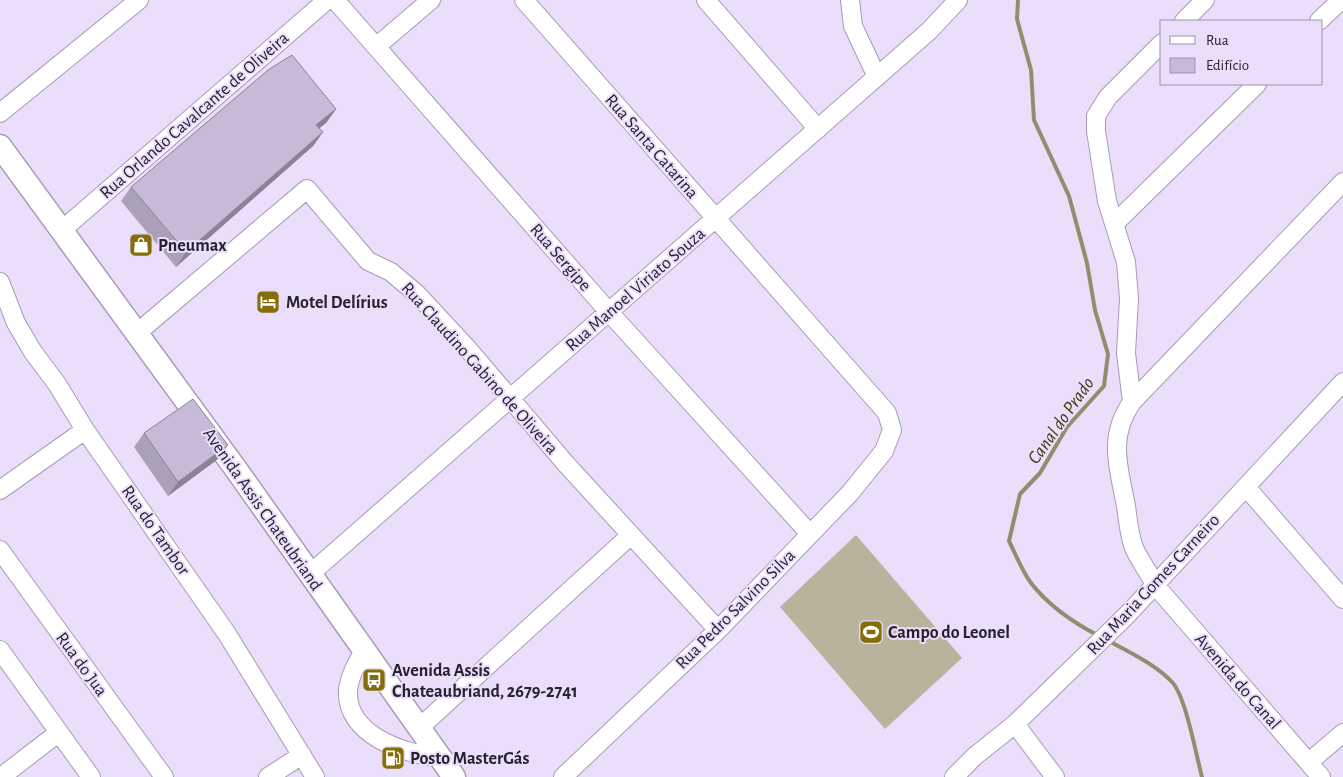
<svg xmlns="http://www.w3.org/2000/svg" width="1343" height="777" viewBox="0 0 1343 777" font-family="'Alegreya Sans',sans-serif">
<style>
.grass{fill:#b9b39d}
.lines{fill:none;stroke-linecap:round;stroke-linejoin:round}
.stream{stroke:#958c6f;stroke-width:4}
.minor-casing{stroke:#a79bb7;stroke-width:20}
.major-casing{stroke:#a79bb7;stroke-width:25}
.minor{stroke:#fff;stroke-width:18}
.major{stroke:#fff;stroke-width:22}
.wall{fill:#aaa0b8}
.shaded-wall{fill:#8b8296}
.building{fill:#c6bad6;stroke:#8b8296}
.labels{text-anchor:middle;stroke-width:4;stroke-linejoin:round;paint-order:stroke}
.street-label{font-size:18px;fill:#27232e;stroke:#eadefb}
.poi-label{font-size:18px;font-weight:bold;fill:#27232e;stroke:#eadefb;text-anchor:start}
.water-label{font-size:19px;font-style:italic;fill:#41360e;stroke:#eadefb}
</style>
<rect width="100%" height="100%" fill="#eadefb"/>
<path class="grass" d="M856,535L962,658L885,729L780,607Z"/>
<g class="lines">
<path class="stream" d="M1018,0L1017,19L1031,70L1034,120L1069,196L1087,263L1095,310L1108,354L1104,386L1067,427L1040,473L1020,494L1009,541C1016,555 1022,571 1031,583C1048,605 1074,623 1099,636
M1107,640C1129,652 1155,664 1172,682C1186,697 1196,755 1202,777"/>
<g class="minor-casing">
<path id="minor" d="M335,0L609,312L810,534
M524,0L887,413L892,430L884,451L850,493L718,630L563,777
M706,0L818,129
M850,0L853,26L877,77
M1184,21L1205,0
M1319,21L1341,0
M377,46L431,0
M0,113L139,0
M1115,223L1257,84
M61,231L327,0
M0,282L16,323L33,352L57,384L85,430L227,634L315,777
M137,333L307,189L368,261L391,272L417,294L468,349L566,464L718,630
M1132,402L1126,353L1129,299L1126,262L1107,201L1096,131V116L1108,97L1162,43
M1246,487L1343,599
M0,490L85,430
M0,550L164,777
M310,574L929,31L958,0
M0,650L91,777
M364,651C357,663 349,677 348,691C346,735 405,755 440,757
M1015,724L1055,777
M419,728L631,535
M1309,762L1343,733
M1,777L58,733
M268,777L302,755
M954,777L975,756L1015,724L1128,614L1343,382
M1321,777L1155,585C1149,573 1140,561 1134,548C1129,534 1128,521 1126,506C1119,468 1107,438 1132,402L1343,182"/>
</g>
<g class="major-casing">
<path id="major" d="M0,146L238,472L454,777"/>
</g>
<use href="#minor" class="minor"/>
<use href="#major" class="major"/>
</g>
<path class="wall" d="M336,109L326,123L319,128L323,132L313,146L176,267L121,201L131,187Z
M144,433L218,459L168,496L134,447Z"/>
<path class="shaded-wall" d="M336,109L326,123L306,139L316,125Z
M323,132L313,146L176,267L186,252Z
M228,445L218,459L168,496L178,482Z"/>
<path class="building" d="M292,55L336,109L316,125L323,132L186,252L131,187L268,70Z
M193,399L228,445L178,482L144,433Z"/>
<defs>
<g id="shop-square" transform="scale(1.25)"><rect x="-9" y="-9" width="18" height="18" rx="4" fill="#856d0a" stroke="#eadefb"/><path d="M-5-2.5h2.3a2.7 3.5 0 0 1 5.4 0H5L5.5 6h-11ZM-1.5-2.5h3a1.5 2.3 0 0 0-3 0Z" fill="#fff"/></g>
<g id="hotel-square" transform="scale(1.25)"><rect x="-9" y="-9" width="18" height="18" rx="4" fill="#856d0a" stroke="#eadefb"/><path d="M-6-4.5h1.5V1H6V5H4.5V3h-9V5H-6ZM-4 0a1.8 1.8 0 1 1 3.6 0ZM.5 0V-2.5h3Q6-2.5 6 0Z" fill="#fff"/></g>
<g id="stadium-square" transform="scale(1.25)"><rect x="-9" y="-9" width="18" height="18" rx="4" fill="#856d0a" stroke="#eadefb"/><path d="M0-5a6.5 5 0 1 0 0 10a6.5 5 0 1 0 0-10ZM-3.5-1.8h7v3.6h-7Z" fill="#fff"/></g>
<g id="bus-square" transform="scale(1.25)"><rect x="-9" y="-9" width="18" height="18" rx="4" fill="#856d0a" stroke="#eadefb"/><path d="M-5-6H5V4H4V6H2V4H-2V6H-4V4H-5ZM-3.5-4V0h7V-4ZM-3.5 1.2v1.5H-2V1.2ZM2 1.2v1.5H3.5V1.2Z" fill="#fff"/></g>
<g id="fuel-square" transform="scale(1.25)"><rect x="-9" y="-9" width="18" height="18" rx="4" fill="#856d0a" stroke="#eadefb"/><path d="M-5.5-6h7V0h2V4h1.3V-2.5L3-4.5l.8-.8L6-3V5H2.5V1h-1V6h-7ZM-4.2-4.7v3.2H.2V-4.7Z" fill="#fff"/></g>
</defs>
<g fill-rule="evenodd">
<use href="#shop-square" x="141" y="245"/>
<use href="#hotel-square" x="268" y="302"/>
<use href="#stadium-square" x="871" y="632"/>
<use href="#bus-square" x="374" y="680"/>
<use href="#fuel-square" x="393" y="758"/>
</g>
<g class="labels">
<g class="street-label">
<text transform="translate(194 115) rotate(-41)" y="6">Rua Orlando Cavalcante de Oliveira</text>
<text transform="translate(652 146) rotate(49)" y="6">Rua Santa Catarina</text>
<text transform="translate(561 257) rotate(49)" y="6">Rua Sergipe</text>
<text transform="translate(635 289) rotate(-41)" y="6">Rua Manoel Viriato Souza</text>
<text transform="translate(480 368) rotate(48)" y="6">Rua Claudino Gabino de Oliveira</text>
<text transform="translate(263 509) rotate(55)" y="6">Avenida Assis Chateubriand</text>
<text transform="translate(156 530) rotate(55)" y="6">Rua do Tambor</text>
<text transform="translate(1153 584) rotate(-47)" y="6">Rua Maria Gomes Carneiro</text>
<text transform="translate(735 609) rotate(-45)" y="6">Rua Pedro Salvino Silva</text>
<text transform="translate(82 664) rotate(54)" y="6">Rua do Jua</text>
<text transform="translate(1238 681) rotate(49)" y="6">Avenida do Canal</text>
</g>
<g class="poi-label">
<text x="158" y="251">Pneumax</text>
<text x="286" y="308">Motel Delírius</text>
<text x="888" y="638">Campo do Leonel</text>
<text x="392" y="676">Avenida Assis<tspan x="392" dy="21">Chateaubriand, 2679-2741</tspan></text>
<text x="410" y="764">Posto MasterGás</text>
</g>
<g class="water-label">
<text transform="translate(1060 420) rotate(-55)" y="7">Canal do Prado</text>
</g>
</g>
<rect x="1160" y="20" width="162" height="65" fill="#eadefb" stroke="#9c93a9"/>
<rect x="1170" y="36" width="25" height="8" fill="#ffffff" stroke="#9c93a9"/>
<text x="1206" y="45" font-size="15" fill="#27232e">Rua</text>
<rect x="1170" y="58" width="25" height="15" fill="#c6bad6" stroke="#9c93a9"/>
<text x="1206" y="70" font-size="15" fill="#27232e">Edifício</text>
</svg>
